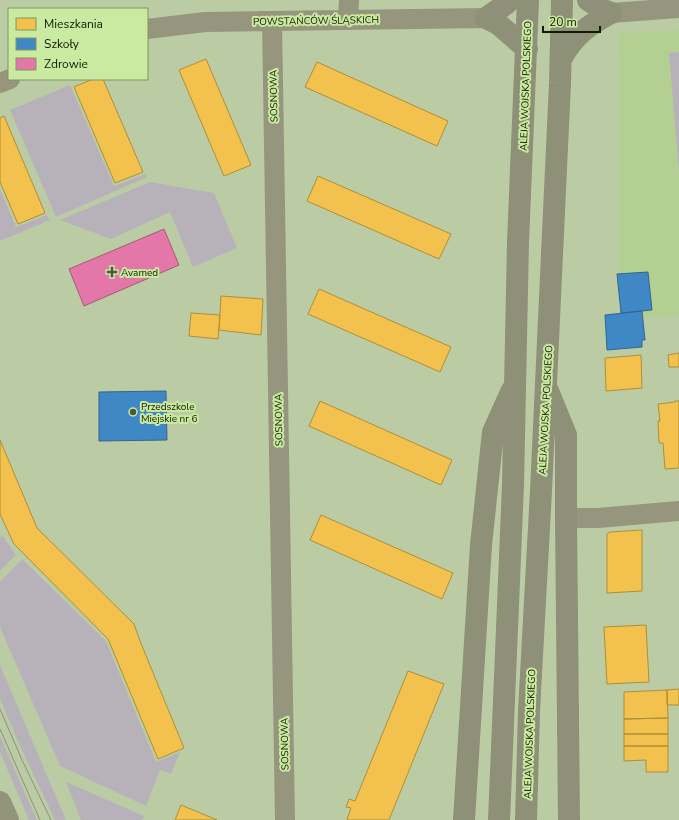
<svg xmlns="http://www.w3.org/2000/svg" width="679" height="820" viewBox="0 0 679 820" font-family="'Nunito Sans',sans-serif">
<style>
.built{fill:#b4cf92}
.green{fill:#b7b2b9}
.homes{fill:#f2c14e;stroke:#ae8f37}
.schools{fill:#3f88c5;stroke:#31678a}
.health{fill:#e377a8;stroke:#a45b76}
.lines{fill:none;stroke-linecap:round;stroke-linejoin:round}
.street{stroke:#96957e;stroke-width:20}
.secondary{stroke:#93957a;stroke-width:22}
.primary{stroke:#8e9077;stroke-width:22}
.tram{stroke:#8d9079;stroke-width:1}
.poi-dot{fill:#4c593a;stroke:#caeaa1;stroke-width:1.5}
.labels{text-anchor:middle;stroke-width:4;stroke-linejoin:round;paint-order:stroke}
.street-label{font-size:10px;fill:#111b01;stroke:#caeaa1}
.poi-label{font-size:10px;fill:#111b01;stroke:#caeaa1;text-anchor:start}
</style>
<rect width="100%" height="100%" fill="#bbcca5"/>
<path class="built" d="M679,30V315L621,321L618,34Z"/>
<path class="green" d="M679,52V171L669,53Z
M70,85L114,186L145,174L147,177L56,217L10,110Z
M150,182L214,193L237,248L193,267L170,212L111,239L60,220Z
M0,189L16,227L47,215L50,220L0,241Z
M3,536L16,555L0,571V537Z
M22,559L106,641L156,762L180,752L171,774L160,770L146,806L60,766L0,627V582Z
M0,665L66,820H55L21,748L0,699Z
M0,736L37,820H29L0,752Z
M66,782L144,816L142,820H81Z"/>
<path class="homes" d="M206,59L251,165L224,176L179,70Z
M317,62L448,121L437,146L305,87Z
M93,79H103L143,172L115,183L74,87Z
M4,116L45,213L18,224L0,182V118Z
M318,176L451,234L439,259L307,201Z
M319,289L451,347L440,372L308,314Z
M221,296L263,299L261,335L219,330Z
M191,313L220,315L218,339L189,336Z
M679,353V367H669L668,355Z
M641,355L642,388L606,391L605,358Z
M320,401L452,460L441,485L309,426Z
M675,401H679V468L665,469L663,443H659L658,421H660L658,404L675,402Z
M0,440L37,528L134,624L140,641L184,748L158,759L108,639L14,544L0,514Z
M321,515L453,573L442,599L310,540Z
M642,530V591L607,593V534L610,532Z
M646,625L649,682L607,684L604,627Z
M408,671L444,684L389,820H347L351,808L346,807L349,799L355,801Z
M679,689V705H667V690Z
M667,690L668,718L624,719V692Z
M668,718V734H624V719Z
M624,734H668V746H624Z
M624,746H668V772H646V760L624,761Z
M181,805L217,820H175Z"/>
<path class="schools" d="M648,272L652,310L621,313L617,274Z
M642,311L645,340H642V347L607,350L605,315Z
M166,391L167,440L99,441V392Z"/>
<path class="health" d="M164,229L179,265L84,306L69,269Z"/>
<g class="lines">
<path class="street" d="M611,13L679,8
M348,19L349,0
M272,21L285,820
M147,29L205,22L486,18
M0,83L10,79
M566,518H598L679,511"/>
<path class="secondary" d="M0,802L8,820"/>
<path class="primary" d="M510,0L506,4L486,18L498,24L527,49
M588,0L601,9L611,13
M561,59C574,36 588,25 611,13
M548,391L566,435V518L569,820
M464,820L481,545L493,432L512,390
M499,820L513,485L518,242L528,0
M526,820L529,711L541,491L560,83L562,0"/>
<path class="tram" d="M0,709L22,760L51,820
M0,729L40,820"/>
</g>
<g class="poi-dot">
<path d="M110 266h4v4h4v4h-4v4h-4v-4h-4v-4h4z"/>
<circle cx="133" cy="412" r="4"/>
</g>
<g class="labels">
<g class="street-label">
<text transform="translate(316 20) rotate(-1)" y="4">POWSTAŃCÓW ŚLĄSKICH</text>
<text transform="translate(525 86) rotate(-88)" y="4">ALEJA WOJSKA POLSKIEGO</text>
<text transform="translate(273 96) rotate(-91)" y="4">SOSNOWA</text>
<text transform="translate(545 410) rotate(-87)" y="4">ALEJA WOJSKA POLSKIEGO</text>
<text transform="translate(278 420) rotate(-91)" y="4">SOSNOWA</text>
<text transform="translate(529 734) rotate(-88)" y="4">ALEJA WOJSKA POLSKIEGO</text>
<text transform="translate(284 744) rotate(-91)" y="4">SOSNOWA</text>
</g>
<g class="poi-label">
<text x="121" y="276">Avamed</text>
<text x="141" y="410">Przedszkole<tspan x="141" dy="12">Miejskie nr 6</tspan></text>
</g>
</g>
<rect x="8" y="8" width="140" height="72" fill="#caeaa1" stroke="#809761"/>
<rect x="16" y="18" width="20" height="12" fill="#f2c14e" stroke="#809761"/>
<text x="44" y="28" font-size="12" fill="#111b01">Mieszkania</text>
<rect x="16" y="38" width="20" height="12" fill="#3f88c5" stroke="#809761"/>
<text x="44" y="48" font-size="12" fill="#111b01">Szkoły</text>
<rect x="16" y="58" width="20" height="12" fill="#e377a8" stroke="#809761"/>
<text x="44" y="68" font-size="12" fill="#111b01">Zdrowie</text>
<path d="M543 26v6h57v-6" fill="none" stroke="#111b01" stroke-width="2"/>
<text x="549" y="26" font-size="12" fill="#111b01" stroke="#caeaa1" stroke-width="3" paint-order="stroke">20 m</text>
</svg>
